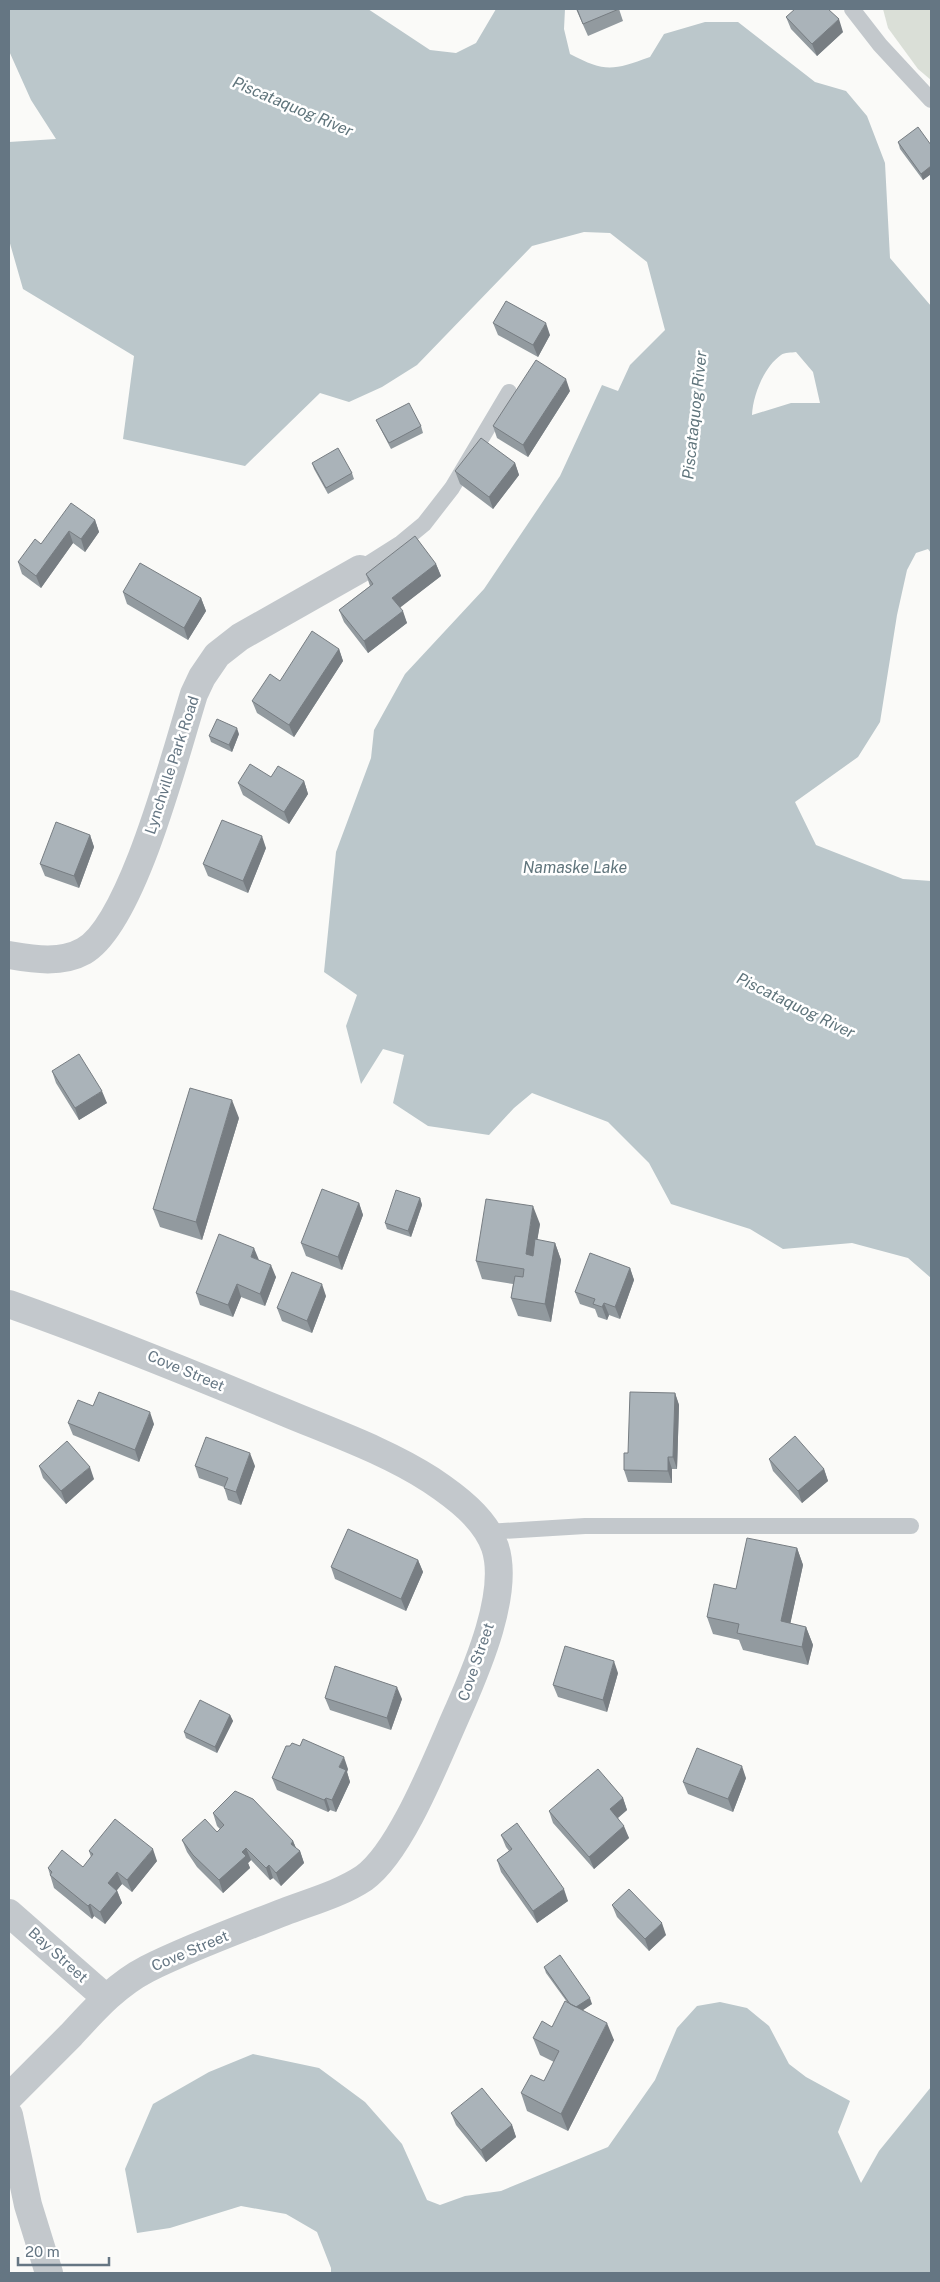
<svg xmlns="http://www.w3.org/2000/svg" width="940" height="2282" viewBox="0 0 940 2282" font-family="'Public Sans',sans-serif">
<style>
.green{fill:#dadfd7}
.water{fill:#bbc7cb;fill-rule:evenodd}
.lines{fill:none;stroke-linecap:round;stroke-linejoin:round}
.service{stroke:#c3c8cc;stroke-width:16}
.minor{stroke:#c3c8cc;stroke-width:28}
.wall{fill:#929a9f}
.shaded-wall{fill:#777d82}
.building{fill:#aab3b9;stroke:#777d82}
.labels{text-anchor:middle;stroke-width:5;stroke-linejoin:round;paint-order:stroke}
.street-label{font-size:15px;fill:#657683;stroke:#fff}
.water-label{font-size:16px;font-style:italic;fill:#60757c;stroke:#fff}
</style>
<rect width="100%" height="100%" fill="#fafaf8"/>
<path class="green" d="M883,9H931V80L918,69L888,28Z"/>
<path class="water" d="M9,9H368L430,50L456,53L476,43L496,9H565L564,29L570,54C606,73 613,70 650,57L664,34L705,22H738L815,82L846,91L867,116L885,163L890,258L931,306V553L928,549L916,553L907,570L897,615L880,722L858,757L795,802L816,845L903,879L931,881V1278L908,1258L852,1243L783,1249L750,1229L671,1204L649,1163L608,1122L532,1093L514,1108L489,1135L428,1126L393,1103L404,1055L383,1049L361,1084L346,1026L357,995L324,972L336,852L371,758L374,730L405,674L484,589L560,476L602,385L618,391L630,365L665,330L647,262L610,233L584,232L532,246L417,365L382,387L349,402L320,393L245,466L123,439L134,356L23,289L9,240V142L56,139L31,100L9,51ZM796,352L813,372L820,403H791L752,415C753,395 764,367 781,355C785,352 791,353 796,352Z
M720,2002L747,2008L769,2026L789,2064L806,2077L850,2101L838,2132L861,2183L879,2151L931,2087V2273H331V2268L317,2232L286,2214L241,2206L170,2228L137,2233L125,2169L153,2104L209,2072L253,2054L319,2068L365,2102L402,2144L427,2200L440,2205L465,2196L501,2191L608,2147L655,2080L677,2028L697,2006Z"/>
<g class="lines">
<path class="service" d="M852,9L880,45L931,100
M360,569L401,543L424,524L452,488L509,392
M487,1532L585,1526H911"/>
<path class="minor" d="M9,955C33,959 61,964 84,951C133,923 176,751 194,694L202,677L217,655L240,637L360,569
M9,1304C102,1337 193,1374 284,1412C334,1433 386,1451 431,1480C455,1496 485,1518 495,1547C510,1592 477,1668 459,1709C439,1753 402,1851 364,1878C340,1894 310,1902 284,1912C238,1930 191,1947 147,1969C116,1985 94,2010 71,2035C50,2056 30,2076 9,2097
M9,1913L106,1998
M9,2115L28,2205L49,2273"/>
</g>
<path class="wall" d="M576,9H619L623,21L588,36Z
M786,17L843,32L817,56L791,29Z
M898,142L931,145V174L923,180L900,149Z
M493,323L550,335L538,357L498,335Z
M570,391L528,457L497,438L493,426Z
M376,420L421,426L423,433L391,449L379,426Z
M312,463L352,473L354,479L328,494L314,469Z
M515,463L519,475L493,509L460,484L455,471Z
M95,520L99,532L85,552L73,543L41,588L22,574L18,562L41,544Z
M436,564L441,576L400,607L407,623L368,653L344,622L339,610L370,586L366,574Z
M123,592L201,598L206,611L188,640L127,604Z
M339,649L343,661L294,737L257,713L252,701L280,681Z
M239,734L232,752L211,742L209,736Z
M271,777L304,781L308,794L289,824L243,795L238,783Z
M90,835L94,847L79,888L45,876L40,864Z
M266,848L248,893L208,876L203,864Z
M52,1071L107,1103L79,1120L56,1083Z
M239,1118L202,1240L160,1227L153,1209Z
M420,1198L422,1205L411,1237L387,1229L385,1223Z
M359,1203L363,1215L342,1270L306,1256L301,1243Z
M540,1224L537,1240L555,1243L561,1260L551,1322L518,1316L511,1298L513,1284L482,1279L476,1261Z
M259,1260L276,1277L265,1306L241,1297L233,1317L200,1305L196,1293Z
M630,1268L634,1280L620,1319L609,1315L607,1320L598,1317L595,1309L580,1304L575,1292Z
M326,1296L312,1333L282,1321L277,1308Z
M675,1393L679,1405L677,1469H672V1483L628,1482L624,1470L628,1453Z
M68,1423L154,1424L139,1462L73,1435Z
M769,1459L824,1469L828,1481L802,1503L773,1471Z
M39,1466L94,1479L66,1504L43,1478Z
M195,1466H255L241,1505L228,1500L224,1487L199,1478Z
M797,1548L803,1565L790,1624L806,1627L813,1645L808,1665L743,1650L739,1640L713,1634L707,1617L736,1589Z
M418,1560L423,1572L406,1611L335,1579L331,1567Z
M618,1673L607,1712L558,1697L553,1685Z
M325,1698L402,1699L391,1730L330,1710Z
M230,1715L233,1721L217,1753L186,1738L184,1732Z
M348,1769L347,1772L350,1782L336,1812L330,1810L328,1812L277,1790L272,1778Z
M746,1778L733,1812L688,1794L683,1782Z
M623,1798L627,1810L618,1818L629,1838L594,1869L553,1823L549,1811Z
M213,1813L293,1841L296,1848L300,1851L304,1863L281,1886L273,1878L270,1880L251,1860L248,1863L250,1868L223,1893L197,1867L187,1852L182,1840L217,1832L220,1829L217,1826Z
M501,1835L568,1901L537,1923L501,1872L497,1860L509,1851L506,1847Z
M89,1851L157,1861L132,1892L122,1884L117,1890L122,1903L105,1924L94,1916L92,1919L54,1888L48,1868L83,1867L91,1857Z
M612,1905L666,1935L649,1951L617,1917Z
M544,1967L592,2004L582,2010L614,2040L568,2131L527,2111L521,2093L544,2081L554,2062L540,2055L533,2038L552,2027L567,2002L546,1973Z
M451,2113L512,2125L516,2137L486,2162L456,2125Z"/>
<path class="shaded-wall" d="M839,19L843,32L817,56L812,44Z
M931,166V174L923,180L921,174Z
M546,323L550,335L538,357L533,345Z
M566,379L570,391L528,457L523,445Z
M515,463L519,475L493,509L489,497Z
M95,520L99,532L85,552L81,539Z
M69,531L73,543L41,588L36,576Z
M436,564L441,576L397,610L392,598Z
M201,598L206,611L188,640L184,628Z
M403,611L407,623L368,653L364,641Z
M339,649L343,661L294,737L289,725Z
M237,728L239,734L232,752L229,745Z
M304,781L308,794L289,824L284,812Z
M90,835L94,847L79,888L74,876Z
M262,836L266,848L248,893L243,881Z
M102,1091L107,1103L79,1120L75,1108Z
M232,1100L239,1118L202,1240L196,1222Z
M420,1198L422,1205L411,1237L408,1231Z
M359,1203L363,1215L342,1270L338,1257Z
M533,1206L540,1224L532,1272L526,1254Z
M555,1243L561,1260L551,1322L545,1304Z
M254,1248L259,1260L251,1257Z
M271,1265L276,1277L265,1306L260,1294Z
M630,1268L634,1280L620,1319L615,1307Z
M237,1284L241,1297L233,1317L228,1305Z
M322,1284L326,1296L312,1333L307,1321Z
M604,1303L609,1315L607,1320L602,1307Z
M675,1393L679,1405L677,1469L673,1457Z
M150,1412L154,1424L139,1462L135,1450Z
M250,1453L255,1466L241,1505L236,1492Z
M668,1457L672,1469V1483L668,1471Z
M90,1467L94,1479L66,1504L61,1491Z
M824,1469L828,1481L802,1503L798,1491Z
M797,1548L803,1565L787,1639L781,1621Z
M418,1560L423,1572L406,1611L401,1599Z
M806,1627L813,1645L808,1665L802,1647Z
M614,1661L618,1673L607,1712L603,1700Z
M397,1687L402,1699L391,1730L387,1718Z
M230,1715L233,1721L217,1753L215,1747Z
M344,1757L348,1769L347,1772L350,1782L336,1812L332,1800L339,1767Z
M742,1766L746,1778L733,1812L728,1799Z
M326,1798L330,1810L328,1812L324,1800Z
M623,1798L627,1810L614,1821L610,1809Z
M624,1826L629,1838L594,1869L589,1857Z
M293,1841L298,1853L300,1851L304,1863L281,1886L276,1873L291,1844Z
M246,1848L251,1860L248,1863L250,1868L223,1893L219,1880L242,1852Z
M153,1849L157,1861L132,1892L127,1880Z
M269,1865L273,1878L270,1880L266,1868Z
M117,1872L122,1884L112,1896L108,1883Z
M564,1889L568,1901L537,1923L533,1911Z
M117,1891L122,1903L105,1924L100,1912Z
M90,1904L94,1916L92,1919L88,1906Z
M662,1923L666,1935L649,1951L645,1939Z
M590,1998L592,2004L576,2015L573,2008Z
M607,2023L614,2040L568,2131L561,2114Z
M512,2125L516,2137L486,2162L481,2150Z"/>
<path class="building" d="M577,9H619L583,24Z
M795,9H828L839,19L812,44L786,17Z
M918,127L931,145V166L921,174L898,142Z
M506,301L546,323L533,345L493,323Z
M536,360L566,379L523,445L493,426Z
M409,403L421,426L389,443L376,420Z
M481,438L515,463L489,497L455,471Z
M338,448L352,473L326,488L312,463Z
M71,503L95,520L81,539L69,531L36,576L18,562L35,539L41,544Z
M415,536L436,564L392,598L403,611L364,641L339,610L373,584L366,574Z
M140,563L201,598L184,628L123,592Z
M312,631L339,649L289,725L252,701L270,674L280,681Z
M217,719L237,728L229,745L209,736Z
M250,764L271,777L278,766L304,781L284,812L238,783Z
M222,820L262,836L243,881L203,864Z
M56,822L90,835L74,876L40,864Z
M79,1054L102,1091L75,1108L52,1071Z
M190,1088L232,1100L196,1222L153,1209Z
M322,1189L359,1203L338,1257L301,1243Z
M396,1190L420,1198L408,1231L385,1223Z
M486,1199L533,1206L526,1254L533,1256L535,1239L555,1243L545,1304L511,1298L515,1276L523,1277L524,1269L476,1261Z
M219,1234L254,1248L251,1257L271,1265L260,1294L237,1284L228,1305L196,1293Z
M590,1253L630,1268L615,1307L604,1303L602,1307L593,1304L595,1299L575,1292Z
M292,1272L322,1284L307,1321L277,1308Z
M99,1392L150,1412L135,1450L68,1423L78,1400L93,1406Z
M630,1392L675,1393L673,1457H668V1471L624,1470V1453H628Z
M795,1436L824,1469L798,1491L769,1459Z
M206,1437L250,1453L236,1492L224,1488L228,1478L195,1466Z
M67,1441L90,1467L61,1491L39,1466Z
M348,1529L418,1560L401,1599L331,1567Z
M747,1538L797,1548L781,1621L806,1627L802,1647L737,1633L739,1624L707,1617L714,1584L736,1589Z
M565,1646L614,1661L603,1700L553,1685Z
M335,1666L397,1687L387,1718L325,1698Z
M200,1700L230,1715L215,1747L184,1732Z
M303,1739L344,1757L339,1767L346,1770L332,1800L326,1798L324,1800L272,1778L286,1746H290L292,1743L300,1746Z
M697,1748L742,1766L728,1799L683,1782Z
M598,1769L623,1798L610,1809L624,1826L589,1857L549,1811Z
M235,1791L253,1799L293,1841L291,1844L300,1851L276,1873L269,1865L266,1868L246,1848L242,1852L246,1856L219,1880L193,1855L182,1840L205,1819L217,1832L224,1825L213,1813Z
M115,1819L153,1849L127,1880L117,1872L108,1883L117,1891L100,1912L90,1904L88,1906L50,1875L52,1872L48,1868L62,1850L83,1867L93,1854L89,1851Z
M517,1823L564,1889L533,1911L497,1860L512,1849L501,1835Z
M629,1889L662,1923L645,1939L612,1905Z
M560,1955L590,1998L576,2007L570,2004L544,1967Z
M565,2001L607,2023L561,2114L521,2093L531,2075L544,2081L559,2051L533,2038L542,2021L552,2027Z
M482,2088L512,2125L481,2150L451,2113Z"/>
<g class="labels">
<g class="street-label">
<text transform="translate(172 765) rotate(-72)" y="5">Lynchville Park Road</text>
<text transform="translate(186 1371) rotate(23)" y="5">Cove Street</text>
<text transform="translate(476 1662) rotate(-71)" y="5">Cove Street</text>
<text transform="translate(190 1951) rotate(-23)" y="5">Cove Street</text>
<text transform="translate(58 1955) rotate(42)" y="5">Bay Street</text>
</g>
<g class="water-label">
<text transform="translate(293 106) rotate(23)" y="6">Piscataquog River</text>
<text transform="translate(694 415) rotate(-84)" y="6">Piscataquog River</text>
<text x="575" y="873">Namaske Lake</text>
<text transform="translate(796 1005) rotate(26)" y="6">Piscataquog River</text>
</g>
</g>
<rect width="940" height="2282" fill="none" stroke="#657683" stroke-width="20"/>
<path d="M18 2257v8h91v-8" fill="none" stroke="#657683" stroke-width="2.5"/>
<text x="25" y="2257" font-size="15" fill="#657683" stroke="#ffffff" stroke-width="4" paint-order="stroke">20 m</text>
</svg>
